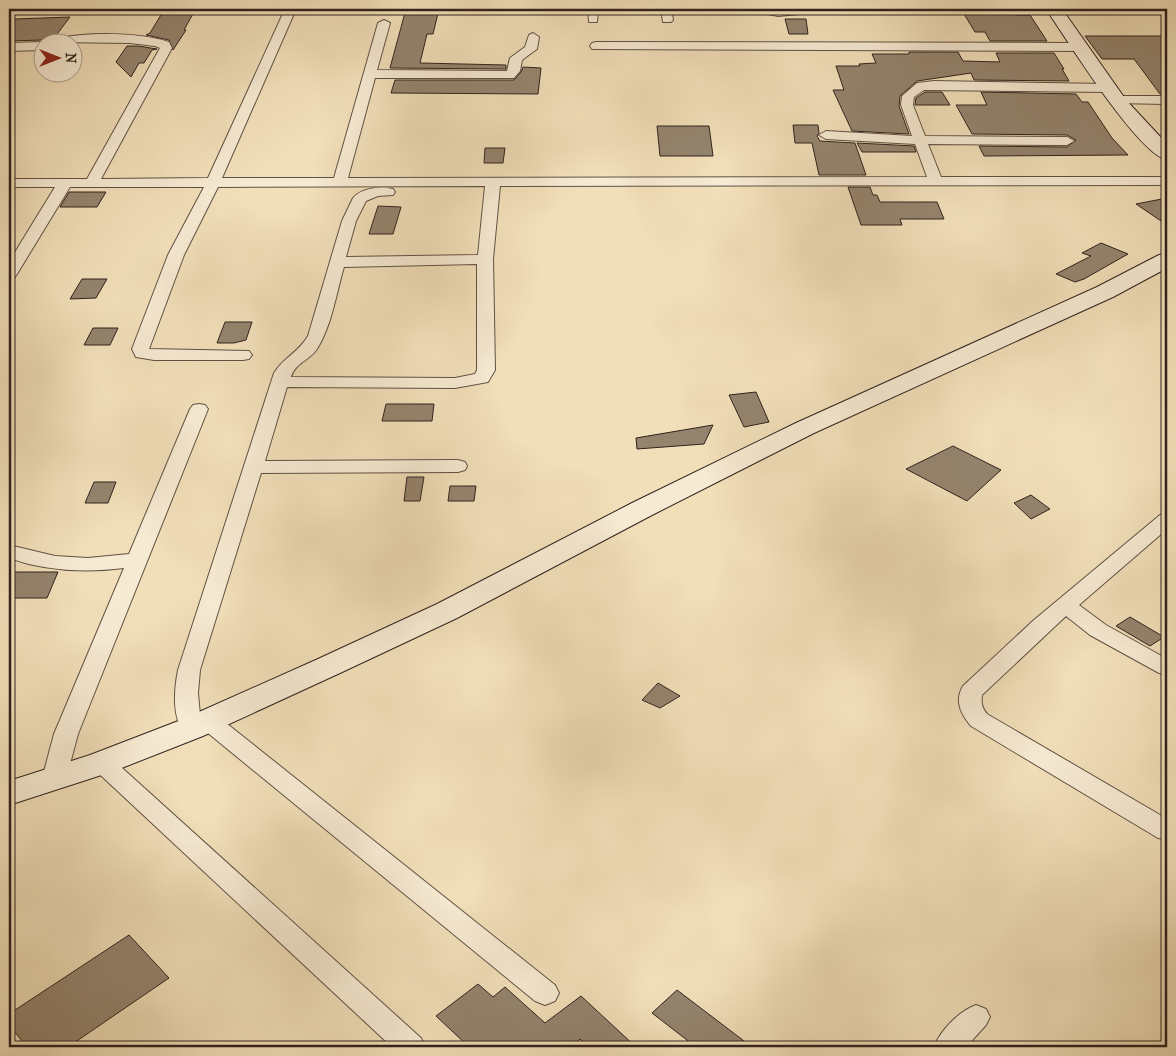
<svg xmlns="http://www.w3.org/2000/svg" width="1176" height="1056" viewBox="0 0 1176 1056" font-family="'IM FELL French Canon',serif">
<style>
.building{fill:#94846e;stroke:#30221d}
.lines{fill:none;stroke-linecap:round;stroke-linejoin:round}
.street-casing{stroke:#605144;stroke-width:2}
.secondary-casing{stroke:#30221d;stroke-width:2}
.street{fill:#f6ead2;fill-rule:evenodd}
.secondary{fill:#f6ead2;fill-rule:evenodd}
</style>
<rect width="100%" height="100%" fill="#f1dfb9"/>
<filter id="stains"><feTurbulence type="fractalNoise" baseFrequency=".004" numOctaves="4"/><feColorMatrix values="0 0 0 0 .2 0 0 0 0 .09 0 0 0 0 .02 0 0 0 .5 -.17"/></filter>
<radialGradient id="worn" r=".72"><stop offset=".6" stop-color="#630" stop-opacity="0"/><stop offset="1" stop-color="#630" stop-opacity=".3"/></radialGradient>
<path class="building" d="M406,9H439L433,34H427L420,63L506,65V69L390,68Z
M961,9H1011L1015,15H1030L1047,41H990L985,32H975Z
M164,10H195L184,30H186L173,50L169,40L146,35L150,33Z
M70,17L51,42H44L42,40L9,41V27L15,19Z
M785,19H806L808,34H789Z
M1085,36H1167V94H1160L1134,59H1102Z
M127,46H138L157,49L152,50L144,63H139L131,77L116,62Z
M909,52H958L963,61L1000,62L996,53H1054L1064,69H1062L1069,81L974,80L971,73L917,81L900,96L899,106L909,134L852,131L833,90H844L836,66H860L859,64L876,63L872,54H909Z
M523,67L541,68L538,94L391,93L395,80H514L521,72Z
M925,92H942L950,105H915L916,98Z
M981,92L1076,94L1082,102H1088L1112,138L1128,155L984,156L979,146L1067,147L1076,140L1067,135L972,134L956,105H987Z
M793,125H818L819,133L817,136L820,141L855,143L866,175H819L812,143H795Z
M657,126H709L713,156H660Z
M857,143L914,146L916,152H862Z
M485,148H505L503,163H484Z
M848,187H870L873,195H877L880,202H937L944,219H900L902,225H861Z
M69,192H106L97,207H60Z
M1167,198V225L1136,204Z
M378,206L401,207L393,234H369Z
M1101,243L1128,254L1084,279L1075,282L1056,274L1091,256L1082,253Z
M82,279H107L96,298L70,299Z
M225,322H252L246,340L234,343H217Z
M93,328H118L110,345H84Z
M756,392L769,422L744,427L729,395Z
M386,404H434L432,421H382Z
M713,425L704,444L637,449L636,438Z
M953,446L1001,470L967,501L906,469Z
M407,477H424L420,501H404Z
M94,482H116L108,503H85Z
M450,486H476L474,501H448Z
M1031,495L1050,509L1031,519L1014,503Z
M13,572H58L47,598H9V581Z
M1130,617L1164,637L1150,646L1116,626Z
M658,683L680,696L660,708L642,700Z
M129,935L169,978L68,1047H27L9,1025V1014Z
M478,984L493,997L505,987L545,1023L581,996L636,1047H588L580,1039L570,1047H469L436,1016Z
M677,990L752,1047H696L652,1013Z"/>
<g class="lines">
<g class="street-casing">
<path id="street" d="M9,9H17L13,14L9,15Z
M285,9H296L222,178H334L378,23L384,20L390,23L377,70L507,71L510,58L525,47L529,35L533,33L539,37L537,49L522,60L520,71L514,78H375L348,178L927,177L915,144L826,139L819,135L826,131L912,136L901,105L902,96L917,83L934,81L1107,84L1113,88L1107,92L924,90L914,97L913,105L925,136L1067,137L1074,141L1067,145L928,144L941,177H1167V185L500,186L493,259L495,370L488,382L455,388L287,387L265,461L458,460L465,462L467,466L465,470L458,472L261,473L200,670L198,693L200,715L208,713L216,715L555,985L559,993L555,1001L545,1005L535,1001L203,729L200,734L192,736L184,734C172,715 174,691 178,670L274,373C284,357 298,353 308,336L342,221L353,198C361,188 381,186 393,189L395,192L393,195L378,196L366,201L356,221L346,257L478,255L485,186L218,187L184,255L149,349L249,351L252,355L249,359L243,360H154L136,357L132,349L168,255L204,187H70L17,274L15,277L9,279V262L55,187H9V179H87L160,48L155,46L130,43L53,42L55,39C86,32 139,32 169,42L172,48L101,179L208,178ZM477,264V370L475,374L455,378L291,377C295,363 310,360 317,349C332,325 336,294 344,267Z
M588,9H598L597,22H589Z
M661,9H671L673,20L671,22H663Z
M765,9H826L820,12L778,16L768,14Z
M42,42V50L9,51V43Z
M596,42L1080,43L1086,47L1080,51L592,49L590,46L592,43Z
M1118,96H1167V104L1113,103L1112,100Z
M199,404L205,405L208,409L78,734L66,779L63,785L54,788L45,785L42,779L54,734L124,568C85,573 46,571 9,558V545L55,556L88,558L129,554L190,409L193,405Z
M1167,513V529L1079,605L1106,625L1167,659V675L1159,673L1090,635L1066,616L982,695C981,703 982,708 987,714L1167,819V840L1158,838L971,726C961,714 954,701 963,686L1034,620L1160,515Z
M102,754L110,757L421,1038L425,1047H392L94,769L90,763L94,757Z
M976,1005L986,1009L990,1017L986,1025L966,1047H934C940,1031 959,1011 976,1005Z"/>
</g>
<g class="secondary-casing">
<path id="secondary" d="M1046,9H1062L1126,100L1167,144V160C1137,153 1066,38 1046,9Z
M1167,254V268L1113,297L814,433L652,515L457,618L340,673L203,736L114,771L9,805V781L90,755L181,720L318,659L437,604L632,503L796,423L1097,287L1159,255Z"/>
</g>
<use href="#street" class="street"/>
<use href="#secondary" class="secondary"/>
</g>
<rect width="1176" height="1056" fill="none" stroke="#f1dfb9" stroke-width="30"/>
<rect x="10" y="10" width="1156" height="1036" fill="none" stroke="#30221d" stroke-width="2.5"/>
<rect x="15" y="15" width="1146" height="1026" fill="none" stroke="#30221d"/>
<g transform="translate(58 58) rotate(90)"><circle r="24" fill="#f6ead2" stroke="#a79a8a"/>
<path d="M0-4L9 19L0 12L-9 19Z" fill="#8f2418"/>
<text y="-8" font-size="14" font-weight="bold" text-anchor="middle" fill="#30221d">N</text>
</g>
<rect width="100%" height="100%" filter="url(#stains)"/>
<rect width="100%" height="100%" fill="url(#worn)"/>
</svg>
